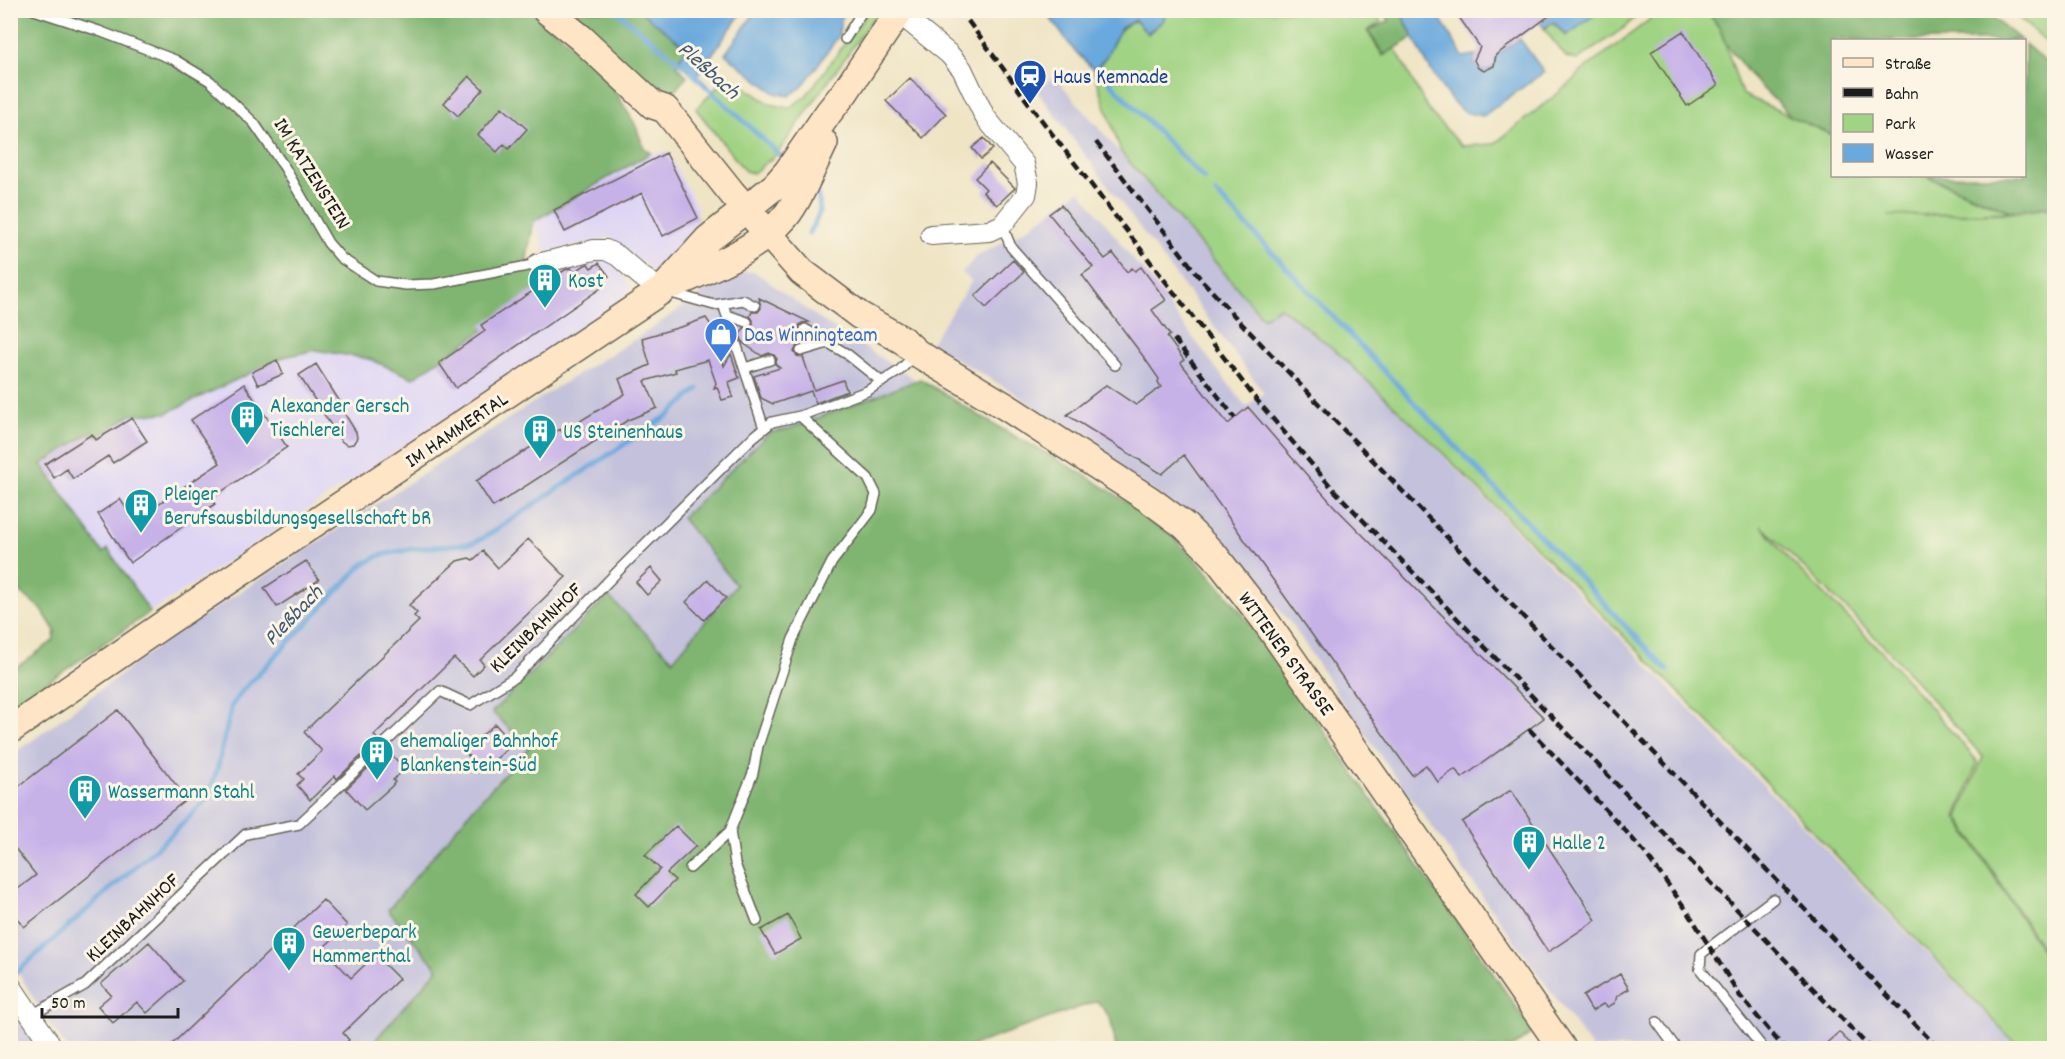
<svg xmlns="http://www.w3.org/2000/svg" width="2065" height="1059" viewBox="0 0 2065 1059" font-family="Dekko,sans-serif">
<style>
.built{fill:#ded5f5}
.industrial{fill:#c3c1db}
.green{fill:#a0d383;stroke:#5e7850;stroke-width:1.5}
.forest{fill:#80b571;stroke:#4e6846;stroke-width:1.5}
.water{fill:#6aa9dd;stroke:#43627c;stroke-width:1.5}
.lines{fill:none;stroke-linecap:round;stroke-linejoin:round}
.stream{stroke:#6aa9dd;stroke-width:5}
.building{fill:#c7b2e8}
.service-casing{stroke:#666257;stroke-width:12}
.minor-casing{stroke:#666257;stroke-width:22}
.secondary-casing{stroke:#666257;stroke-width:30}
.service{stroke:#fff;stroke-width:9}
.minor{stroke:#fff;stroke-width:20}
.secondary{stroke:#fee5c5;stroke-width:27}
.rail{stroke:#1c1c1c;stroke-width:4.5;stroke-dasharray:9 4.5;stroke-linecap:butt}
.labels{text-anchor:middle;stroke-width:6;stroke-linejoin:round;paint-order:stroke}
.transit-label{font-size:21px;fill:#164399;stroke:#fcf5e5;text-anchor:start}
.street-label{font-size:21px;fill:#1c1c1c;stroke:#fcf5e5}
.culture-label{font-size:21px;fill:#0d838f;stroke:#fcf5e5;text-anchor:start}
.shop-label{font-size:21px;fill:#366cbe;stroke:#fcf5e5;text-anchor:start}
.water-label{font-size:22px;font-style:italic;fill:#3f5b73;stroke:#fcf5e5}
</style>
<rect width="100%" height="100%" fill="#fcf5e5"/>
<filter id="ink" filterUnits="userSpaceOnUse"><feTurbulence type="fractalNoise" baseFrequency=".0167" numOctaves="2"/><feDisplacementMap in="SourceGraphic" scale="12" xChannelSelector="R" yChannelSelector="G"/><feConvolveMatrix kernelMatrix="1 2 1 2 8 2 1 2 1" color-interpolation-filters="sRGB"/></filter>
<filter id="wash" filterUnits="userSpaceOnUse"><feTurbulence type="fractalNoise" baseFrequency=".008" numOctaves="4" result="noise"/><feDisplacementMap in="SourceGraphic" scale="24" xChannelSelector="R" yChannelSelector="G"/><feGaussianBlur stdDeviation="1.35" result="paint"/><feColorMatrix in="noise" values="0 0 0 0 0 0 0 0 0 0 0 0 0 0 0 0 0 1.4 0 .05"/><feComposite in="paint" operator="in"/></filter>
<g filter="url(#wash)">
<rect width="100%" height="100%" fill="#efe4c4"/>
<path class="built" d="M651,153H669L697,208V222L681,244L652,271L612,237L546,253L534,221Z
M598,253L615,264L631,287L618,307L150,612L109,550L104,554L42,464L93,431L97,438L131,415L167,413L284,357L316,350L369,359L413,378Z"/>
<path class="industrial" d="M1054,76L1262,318L1279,307L1336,351L1434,446L2019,1048H1592L1351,715L1293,626L1226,548L1192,517L1081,443L1015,393L930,344L972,281L962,273L976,257L1025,230L1080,190L1246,407L1264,393L1037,91Z
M739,272H755L821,320L916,380L789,429L769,433L682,518L736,585L673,660L608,596L493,712L529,748L474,807L388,910L438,969L368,1048H67L47,1021L11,960L10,754L29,743L172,636L559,386L651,329L709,288Z
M10,1002L44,1048H11Z"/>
<path class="green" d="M869,11L876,14L776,155L753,173L745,171L696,109L728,76L770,104L789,108L806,96Z
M1165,11H1376L1381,22L1367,31L1383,56L1395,48L1429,111L1462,146L1494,144L1567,86L1582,71L1649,20L1655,11H1707L1720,29L1742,94L1832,135V176H1925L2010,212L1888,216L2010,213L2054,208V964L2049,959L1958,817L1983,757L1888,650L1761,525L1787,557L1883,653L1978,762L1956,817L2047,959L2054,966V1048H2020L1723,737L1434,444L1336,351L1280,307L1263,318L1121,152L1093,69C1110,61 1109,40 1122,29C1125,26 1131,23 1135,21L1148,34L1164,20Z
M1600,11H1642L1624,28L1577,60L1566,57L1544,29L1552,23L1566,36Z
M2011,11H2054V49Z"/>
<path class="forest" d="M11,11H531L586,56L615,91L635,124L644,148L651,153L534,221L526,262L591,258L413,378L369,359L316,350L284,357L167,413L131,415L97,438L93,431L42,464L103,553L108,549L150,612L11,707L10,672L53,641L55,631L42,610L11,584Z
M558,11H640L687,48L680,57L677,66L687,76L670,97Z
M1384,11H1400L1413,38L1384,55L1368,31L1389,21Z
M1708,11H1985L2021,40H1832V135L1792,117L1753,79L1725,43L1720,29Z
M2025,44L2054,69V206L2010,211L1927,176H2024Z
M920,379C945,394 969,410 995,425C1055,459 1119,490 1172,537C1234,591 1283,671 1329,738C1397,836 1466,933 1533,1032L1512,1048H1116L1110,1017L1097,1001L965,1048H368L438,969L388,910L474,807L529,748L492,712L608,596L673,660L736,585L682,518L769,433L789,429Z"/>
<path class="water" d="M640,11H743L696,77L681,63L680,57L687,48Z
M756,11H843L838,37L802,87L789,96L775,93L725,54Z
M1045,11H1165L1164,20L1147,33L1135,20L1121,28L1106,57L1096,68L1093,69L1073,49Z
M1401,11H1436L1463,57L1475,55L1474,64L1481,70C1491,72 1497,65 1495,56L1520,39L1544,72L1483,116C1477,115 1467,114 1461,110C1437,89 1414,40 1401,11Z
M1557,11H1578L1581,14L1586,11H1600L1567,35L1553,22L1544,28L1540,23Z"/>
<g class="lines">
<path class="stream" d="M615,10L684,66
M1096,68L1204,179
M691,72L780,155
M1216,193L1667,670
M809,233C819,216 824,209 815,189
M10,978L172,834L208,798L218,766L232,705L241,692L362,565L381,555L412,549L473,543L488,535L670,414L698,389"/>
</g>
<g id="blocks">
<path class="building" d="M1454,10H1557L1496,55L1494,66L1484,71L1478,68L1474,60L1480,47Z
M1683,31L1718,85L1687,106L1651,52Z
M469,76L483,89L458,116L444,103Z
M910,78L946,114L923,138L886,101Z
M502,107L527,129L509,149L504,144L497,152L478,135Z
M984,138L993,149L981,159L972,148Z
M666,153L698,218L663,236L642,193L565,232L554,210Z
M990,163L1015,188L997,205L983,192L986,189L975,178Z
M1061,205L1105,259L1113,253L1127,272L1132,268L1135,271L1141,267L1166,300L1152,310L1170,335L1167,337L1184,360L1181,363L1228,424L1248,407L1333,505L1544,718L1462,778L1455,769L1438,782L1426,765L1412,775L1184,455L1162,474L1067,415L1106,385L1136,405L1161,387L1158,382L1159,379L1143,356L1082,275L1093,267L1049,214Z
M1013,260L1024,272L986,308L975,296Z
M599,263L609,276L600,282L604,286L456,388L439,363L485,331L481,325L565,270L571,268L574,272L585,265L588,264L591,268Z
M759,298L809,322L802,323L799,326V332L802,335L794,352L797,356L803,357L814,390L843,380L847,391L816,403L811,391L773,404L761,398L754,376L780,368L775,364L777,359L774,355L769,353L762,356L743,343L740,335L744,328H749L753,325V320L750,316L752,312H758L761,308Z
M706,318L715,331L724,366L731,354L739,378L729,382L733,397L722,400L717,387L714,388L716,383L708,360L675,369L676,372L645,381L657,408L628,420L493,507L476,481L560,429L562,432L625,394L619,379L650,365L642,338L684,326Z
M277,360L283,374L258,385L252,372Z
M316,364L345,410L343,411L356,432L357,438L353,444L347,445L341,441L299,375Z
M244,384L287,447L211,499L215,504L130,563L98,514L120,499L134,520L220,463L191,420Z
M132,418L147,441L113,463L108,456L73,479L67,469L54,478L45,464L92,434L96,440Z
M528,539L566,577L480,660L484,665L473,676L454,658L374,735L378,740L337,779L335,776L310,800L297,785L303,779L298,774L322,751L304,732L419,621L414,616L417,613L409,605L457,561L469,558L473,560L483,551L498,568Z
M306,561L319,580L277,607L264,588Z
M651,568L662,581L647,595L636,582Z
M708,580L726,598L704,620L686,602Z
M118,710L187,799L24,927L10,909V895L36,875L10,842V793Z
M495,724L513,744L482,771L464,751Z
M387,750L405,769L393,780L395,782L392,786L365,810L346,789Z
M1511,790L1596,920L1548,952L1462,822Z
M676,826L696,846L667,873L675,880L649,907L636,894L660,869L645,855Z
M323,900L347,925L323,948L351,978L375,955L399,979L343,1033L349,1040L340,1048H168Z
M788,915L801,939L775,954L761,930Z
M149,942L183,981L147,1013L137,1002L113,1023L98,1006L111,995L101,984Z
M1620,974L1629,989L1617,996L1615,1003L1608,1007L1603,1004L1592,1011L1583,996Z
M1839,1032L1854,1048H1821Z"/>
</g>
</g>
<g filter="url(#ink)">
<use href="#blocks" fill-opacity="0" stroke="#666257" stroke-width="1.5"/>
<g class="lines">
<g class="service-casing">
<path id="service" d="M34,10L99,31L175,60L210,81L254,123L285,168L328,243L341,258L376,281L406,285L434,284L538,264
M845,39L863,10
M1002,225L1011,247L1115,365
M671,293L714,305L743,300L755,306
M723,304L764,428
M727,315L747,322
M805,329L847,354L882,382
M801,351L828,343
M745,368L770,360
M730,831L735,864L757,921
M690,868L730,831L753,773L758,746L793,639L832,562L872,510L876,494L868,478L800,416
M30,1016L85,985L246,834L299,824L440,691L470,705L515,677L621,568L751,439L772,422L800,416L867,391L899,371L915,355
M1657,1022L1676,1048
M1763,1048L1700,969L1701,954L1773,899"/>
</g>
<g class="minor-casing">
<path id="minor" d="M899,13L949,54L962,69L985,117L1024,164L1028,183L1026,195L1002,225L989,231L931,235
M538,264L594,250H606L618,256L642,277L662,290
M10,985L53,1048"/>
</g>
<g class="secondary-casing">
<path id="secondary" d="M546,10L581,38L653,105L665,109L732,193L802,272L859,315L904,341L917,353L1008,408L1150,500L1185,526L1215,556L1264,619L1562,1048
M675,284C713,267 758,249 785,217C799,201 814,163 824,143
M10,730L167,622L662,290L708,239L775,186L788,171L829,112L845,92L900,10"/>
</g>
<use href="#service" class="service"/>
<use href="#minor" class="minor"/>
<use href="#secondary" class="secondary"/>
<path class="rail" d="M960,10L1030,105L1255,398L1333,489L1870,1048
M1096,142L1200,278L1240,322L1938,1048
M1174,339L1235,418
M1529,729L1623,828L1645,853L1688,912L1740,996L1784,1048"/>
</g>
</g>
<defs>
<g id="station-pin" transform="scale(1.725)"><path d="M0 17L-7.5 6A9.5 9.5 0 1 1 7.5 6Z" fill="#1a4fb4" stroke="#fcf5e5"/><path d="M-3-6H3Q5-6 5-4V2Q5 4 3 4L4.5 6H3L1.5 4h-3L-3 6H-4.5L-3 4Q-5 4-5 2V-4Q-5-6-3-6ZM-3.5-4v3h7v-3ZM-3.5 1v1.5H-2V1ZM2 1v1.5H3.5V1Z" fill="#fff"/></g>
<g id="building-pin" transform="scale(1.725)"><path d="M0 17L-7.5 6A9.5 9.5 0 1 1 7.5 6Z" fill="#0f9aa8" stroke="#fcf5e5"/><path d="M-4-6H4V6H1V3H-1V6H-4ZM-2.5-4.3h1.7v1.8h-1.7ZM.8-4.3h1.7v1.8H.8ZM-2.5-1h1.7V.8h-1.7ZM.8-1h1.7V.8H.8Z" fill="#fff"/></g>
<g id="shop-pin" transform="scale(1.725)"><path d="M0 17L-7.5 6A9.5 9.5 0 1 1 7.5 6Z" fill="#3f7fe0" stroke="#fcf5e5"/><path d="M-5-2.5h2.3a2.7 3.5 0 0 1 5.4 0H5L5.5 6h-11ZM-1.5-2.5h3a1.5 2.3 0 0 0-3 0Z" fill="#fff"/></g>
</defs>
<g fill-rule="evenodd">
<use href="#station-pin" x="1030" y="76"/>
<use href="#building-pin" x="545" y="280"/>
<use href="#shop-pin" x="721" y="334"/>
<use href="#building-pin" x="247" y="417"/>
<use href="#building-pin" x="540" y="431"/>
<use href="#building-pin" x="141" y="505"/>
<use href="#building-pin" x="377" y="752"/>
<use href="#building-pin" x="85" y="791"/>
<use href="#building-pin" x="1529" y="842"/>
<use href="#building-pin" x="289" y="943"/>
</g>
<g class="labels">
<g class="transit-label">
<text x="1053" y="83">Haus Kemnade</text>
</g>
<g class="street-label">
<text transform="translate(313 173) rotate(58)" y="7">IM KATZENSTEIN</text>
<text transform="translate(456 429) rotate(-34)" y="7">IM HAMMERTAL</text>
<text transform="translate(535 627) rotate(-44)" y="7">KLEINBAHNHOF</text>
<text transform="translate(1287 653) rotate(54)" y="7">WITTENER STRASSE</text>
<text transform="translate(132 917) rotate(-43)" y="7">KLEINBAHNHOF</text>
</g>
<g class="culture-label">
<text x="568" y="287">Kost</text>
<text x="270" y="412">Alexander Gersch<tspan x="270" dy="24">Tischlerei</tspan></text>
<text x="563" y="438">US Steinenhaus</text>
<text x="164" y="500">Pleiger<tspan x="164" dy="24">Berufsausbildungsgesellschaft bR</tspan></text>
<text x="400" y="747">ehemaliger Bahnhof<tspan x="400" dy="24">Blankenstein-Süd</tspan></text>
<text x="108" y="798">Wassermann Stahl</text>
<text x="1552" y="849">Halle 2</text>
<text x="312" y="938">Gewerbepark<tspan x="312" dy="24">Hammerthal</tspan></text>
</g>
<g class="shop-label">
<text x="744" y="341">Das Winningteam</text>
</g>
<g class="water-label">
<text transform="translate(710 69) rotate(42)" y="8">Pleßbach</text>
<text transform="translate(292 614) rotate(-46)" y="8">Pleßbach</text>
</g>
</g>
<rect width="2065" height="1059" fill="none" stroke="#fcf5e5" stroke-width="36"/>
<rect x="1831" y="39" width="195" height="138" fill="#fcf5e5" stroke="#a29e95" stroke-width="1.5"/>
<rect x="1843" y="58" width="30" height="9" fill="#fee5c5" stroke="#a29e95" stroke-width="1.5"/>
<text x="1885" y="69" font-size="18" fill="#1c1c1c">Straße</text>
<rect x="1843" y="88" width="30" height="9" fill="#1c1c1c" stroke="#a29e95" stroke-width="1.5"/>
<text x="1885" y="99" font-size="18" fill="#1c1c1c">Bahn</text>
<rect x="1843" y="114" width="30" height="18" fill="#a0d383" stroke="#a29e95" stroke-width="1.5"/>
<text x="1885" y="129" font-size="18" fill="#1c1c1c">Park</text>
<rect x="1843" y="144" width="30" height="18" fill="#6aa9dd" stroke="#a29e95" stroke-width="1.5"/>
<text x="1885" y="159" font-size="18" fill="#1c1c1c">Wasser</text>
<path d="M42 1008v9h136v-9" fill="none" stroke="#1c1c1c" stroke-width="3"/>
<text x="51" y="1008" font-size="18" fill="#1c1c1c" stroke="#fcf5e5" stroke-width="4.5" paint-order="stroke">50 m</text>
</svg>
